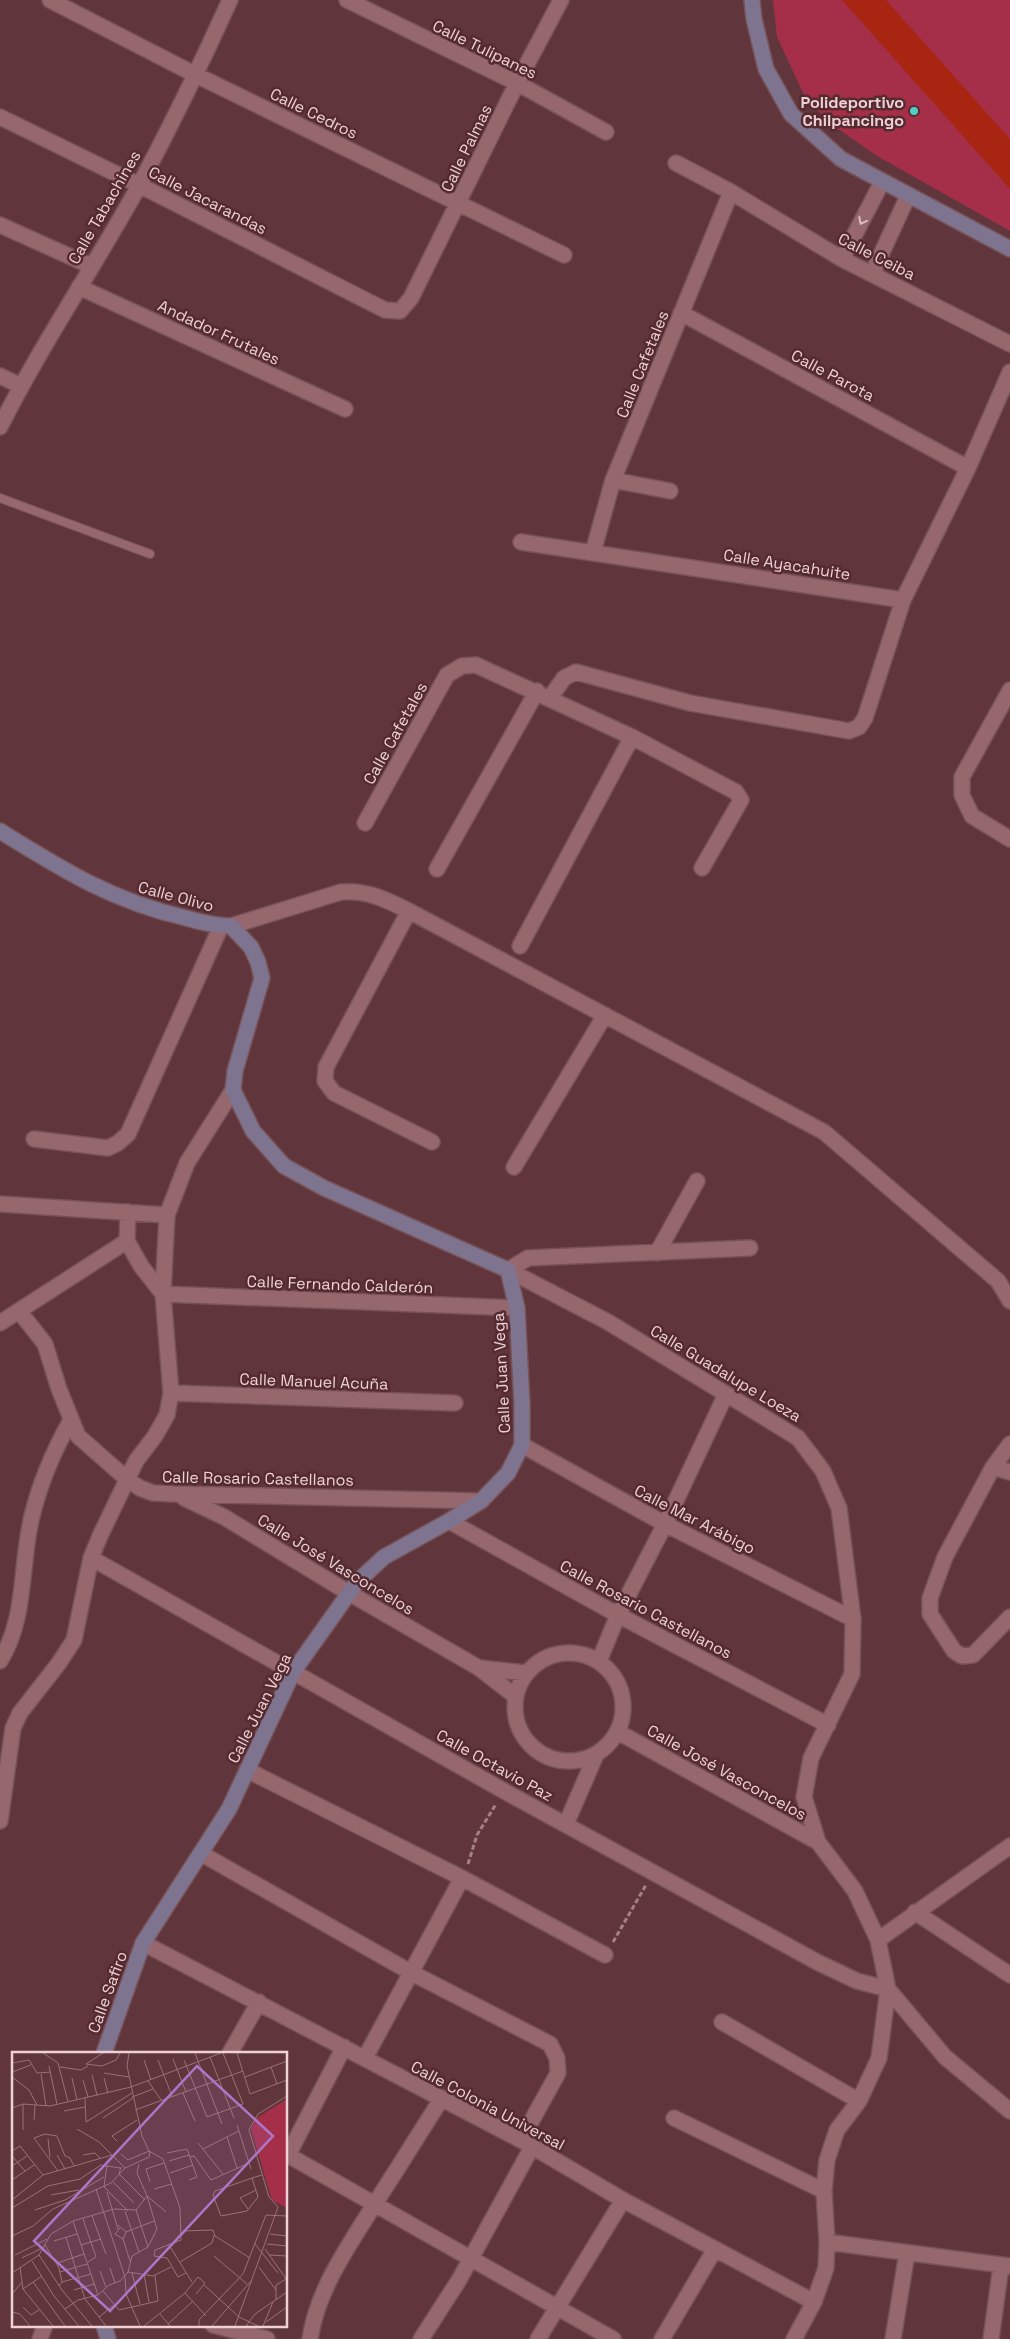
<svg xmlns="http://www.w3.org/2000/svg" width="1010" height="2339" viewBox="0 0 1010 2339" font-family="'Space Grotesk',sans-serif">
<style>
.green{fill:#a52e49}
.building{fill:#a82512}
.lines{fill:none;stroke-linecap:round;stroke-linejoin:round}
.lane-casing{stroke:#765257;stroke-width:10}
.street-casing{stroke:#765257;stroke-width:18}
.secondary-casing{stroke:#765257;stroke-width:18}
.path{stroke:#a48185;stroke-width:3;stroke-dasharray:5 2.5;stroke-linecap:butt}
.lane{stroke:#96676c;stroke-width:8}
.street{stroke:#96676c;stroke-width:15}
.secondary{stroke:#7e7490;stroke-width:15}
.oneway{stroke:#dcbcbf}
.poi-dot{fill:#54cdc8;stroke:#552b31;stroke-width:2}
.labels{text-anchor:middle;stroke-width:5;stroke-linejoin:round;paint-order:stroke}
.street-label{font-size:16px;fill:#edd1d4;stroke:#552b31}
.poi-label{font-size:16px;font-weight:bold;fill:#edd1d4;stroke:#552b31;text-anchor:end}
.inset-road{fill:none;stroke:#987378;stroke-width:1}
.view{fill:#ae76c8;fill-opacity:0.15;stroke:#ae76c8;stroke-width:2.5}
.inset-edge{fill:none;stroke:#edd1d4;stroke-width:2.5}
</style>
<rect width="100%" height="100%" fill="#60353b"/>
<path class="green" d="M773,0H1010V231L877,156L831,124L805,97L777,37Z"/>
<path class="building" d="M842,0H886L1010,139V189Z"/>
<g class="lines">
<g class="lane-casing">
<path id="lane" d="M0,498L150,554"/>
</g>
<g class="street-casing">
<path id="street" d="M50,0L196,75L564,255
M347,0L517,83L606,132
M0,117L139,185L385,310L400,311L411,298L517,83L561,0
M676,163L731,192L842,259L1010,344
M0,225L91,266
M842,259L882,182
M872,274L908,196
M79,287L345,409
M681,313L968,468
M0,376L21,386
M0,427C42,343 95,266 140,184C172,124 202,62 230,0
M613,480L670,491
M521,542L903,600
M593,552L613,480L731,192
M1010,690L962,777V795L972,816L1010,839
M550,698L564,678L576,672L690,703L849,731L859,727L865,718L903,600L968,468L1010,372
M365,823L447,675L462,666L476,665L632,737L736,792L741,800L702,868
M437,869L537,691
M409,911L326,1067L325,1081L334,1093L432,1142
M231,926L341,892C367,890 385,899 409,911L824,1132L998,1281L1010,1301
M520,946L632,737
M34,1139L108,1148L118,1143L128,1134L221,926
M514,1167L605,1015
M0,1204L167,1215
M128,1212L127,1241L141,1266L163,1294L517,1308
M750,1248L528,1258L508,1270L608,1322L798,1438L823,1471L839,1508L853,1619L852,1674L811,1758L804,1797L818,1842L855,1891L878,1940L888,1989L879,2058L859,2101L837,2130L827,2160L824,2191L827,2242L826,2268L814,2302L794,2339
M657,1253L697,1181
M19,1311L45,1344L59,1389L78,1436L128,1480L140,1488L153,1493L174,1494L481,1501
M0,1323L127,1241
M171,1393L455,1403
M1010,1444L993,1467L945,1557L930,1598V1614L954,1651L962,1656L973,1655L1010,1617
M522,1445L665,1524L853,1619
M993,1467L1010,1472
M184,1498L224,1517L349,1593L479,1668L515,1696
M449,1521L618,1615L828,1725
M91,1558L504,1791L819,1963L857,1981L888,1989
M515 1707a54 54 0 1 1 108 0a54 54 0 1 1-108 0Z
M0,1661C27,1618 20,1564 32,1516C40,1483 54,1450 71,1420
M599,1661L618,1615L665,1524L726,1394
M480,1668L526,1673
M618,1732L818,1842
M247,1770L462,1878L605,1955
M0,1821L13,1728L20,1713L59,1663L74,1640L91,1558L100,1536L136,1461L155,1436L167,1415L171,1393L163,1294L167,1215L187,1163L233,1090
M566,1824L596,1755
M202,1854L412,1973L550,2044L557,2058L558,2073L521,2140
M915,1912L1010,1975
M878,1940L1010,1846
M143,1943L521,2140L623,2200L814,2302
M888,1989L945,2057L1010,2111
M722,2022L859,2101
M230,2053L259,2002
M365,2058L462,1878
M674,2118L824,2191
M286,2154L613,2339
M288,2155L344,2047
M827,2242L1010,2266
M213,2325L267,2339
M40,2339L45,2325
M310,2339C317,2290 348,2247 374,2205C397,2170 419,2134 442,2098
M421,2339L459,2280L532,2147
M538,2339L623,2200
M662,2339L715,2249
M893,2339L907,2253
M991,2339L1001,2266"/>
</g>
<g class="secondary-casing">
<path id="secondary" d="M752,0L754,19L766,69L791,114L841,159L1010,249
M0,831C63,870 112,901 186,918C201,922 215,926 231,926L251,947L258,962L262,978L235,1071L233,1090L253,1131L284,1166L324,1188L508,1270L517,1308L522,1404V1445L508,1473L481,1501L449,1521L384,1557L357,1582L293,1672L229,1809L143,1943L104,2053
M104,2325L108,2339"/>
</g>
<path class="path" d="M468,1864L477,1835L496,1804
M613,1942L646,1885"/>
<use href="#lane" class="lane"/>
<use href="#street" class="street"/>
<use href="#secondary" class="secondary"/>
</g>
<defs><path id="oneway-chevron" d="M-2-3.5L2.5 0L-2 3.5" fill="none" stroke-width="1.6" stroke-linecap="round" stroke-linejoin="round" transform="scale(1.25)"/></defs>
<use class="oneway" href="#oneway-chevron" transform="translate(862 221) rotate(118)"/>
<circle class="poi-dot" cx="914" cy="111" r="5"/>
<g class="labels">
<g class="street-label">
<text transform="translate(485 49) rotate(26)" y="6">Calle Tulipanes</text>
<text transform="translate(314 113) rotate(26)" y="6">Calle Cedros</text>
<text transform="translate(466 148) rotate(-64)" y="6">Calle Palmas</text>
<text transform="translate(208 200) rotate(27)" y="6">Calle Jacarandas</text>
<text transform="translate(104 207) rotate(-60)" y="6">Calle Tabachines</text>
<text transform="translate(877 256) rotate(27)" y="6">Calle Ceiba</text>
<text transform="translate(219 332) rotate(25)" y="6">Andador Frutales</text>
<text transform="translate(642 364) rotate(-68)" y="6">Calle Cafetales</text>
<text transform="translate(833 375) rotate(28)" y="6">Calle Parota</text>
<text transform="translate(787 564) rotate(9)" y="6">Calle Ayacahuite</text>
<text transform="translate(395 733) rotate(-61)" y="6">Calle Cafetales</text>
<text transform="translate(176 896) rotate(15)" y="6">Calle Olivo</text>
<text transform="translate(340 1284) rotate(2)" y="6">Calle Fernando Calderón</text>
<text transform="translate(501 1373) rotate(-93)" y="6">Calle Juan Vega</text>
<text transform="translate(726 1373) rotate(31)" y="6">Calle Guadalupe Loeza</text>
<text transform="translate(314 1381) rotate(2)" y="6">Calle Manuel Acuña</text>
<text transform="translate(258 1478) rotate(1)" y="6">Calle Rosario Castellanos</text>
<text transform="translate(695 1519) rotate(27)" y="6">Calle Mar Arábigo</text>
<text transform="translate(336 1564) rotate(31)" y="6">Calle José Vasconcelos</text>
<text transform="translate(646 1609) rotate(28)" y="6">Calle Rosario Castellanos</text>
<text transform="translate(259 1708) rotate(-63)" y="6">Calle Juan Vega</text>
<text transform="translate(495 1765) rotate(29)" y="6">Calle Octavio Paz</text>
<text transform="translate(727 1772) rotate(29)" y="6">Calle José Vasconcelos</text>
<text transform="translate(107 1992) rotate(-70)" y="6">Calle Safiro</text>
<text transform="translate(488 2105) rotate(28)" y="6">Calle Colonia Universal</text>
</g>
<g class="poi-label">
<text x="904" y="108">Polideportivo<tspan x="904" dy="18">Chilpancingo</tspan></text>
</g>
</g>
<g transform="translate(12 2052)">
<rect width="275" height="275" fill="#60353b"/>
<path d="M275,47V156L260,148L239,77L245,66Z" fill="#a52e49"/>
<path class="inset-road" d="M31,1L46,11L56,50M117,1L115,14L130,84L137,99L151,107L168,156L169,188L143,198L142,204L155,206L166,225L174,221M183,1L210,72M225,1L238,42L275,28M198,5L222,66M161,7L174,40M132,8L139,28M146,8L160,44M172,8L195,65L231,52L211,1M0,11L17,8L25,21L39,20M74,12L90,14L104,8L108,1M74,12L91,1M37,14L45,52M48,15L69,18L76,14M259,15L265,32M0,20L19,13M92,21L117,25M29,22L34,54M80,23L85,43M0,25L17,38L25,53M233,25L275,9M60,26L65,48M92,26L96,41M71,28L76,45M136,29L149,48M171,41L183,69M120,45L141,37M73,46L74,70L120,41M0,56L11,52L38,54L119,35L209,1M123,58L231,19M52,59L73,55M91,66L121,46M22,68L23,53M225,73L239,117M65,77L87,90L113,116M11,78V52M215,85L225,116M36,87L38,105M105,89L100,84L125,68M186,91L211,122M191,97L227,79M0,99L8,94L31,123M155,101L175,97L185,125L177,128M109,102L116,108L137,99M45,103L53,117M71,103L83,101L88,106M0,104L13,119M178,105L182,104L199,128L237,111M157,109L177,103M95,113L92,135L116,159M0,114L15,104M109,115L107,122L133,148M46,119L22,86L33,82L45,84L53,104L58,106L62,114M158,121L181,113M240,126L246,145L235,159L209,164L201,143L203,139L240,126L250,123M0,128L22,113M101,130L122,151M138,130L134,117L152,111M84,137L113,225L114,242L128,274M142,137L160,132M95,140L106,177M39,143L67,138M135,144L154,160M0,148L31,123L100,103M266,155L257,145L237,78L246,62L275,44M0,156L36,134L68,127L89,113L108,116M236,157L228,146L244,138M23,158L53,148L92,125M124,158L136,195M113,159L127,200M80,164L94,202M71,167L84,205L76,210M61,169L86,243M106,173L114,180L111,187L103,182L108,176M171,179L201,178L203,184L238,206M114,180L142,169M258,182L275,184M0,184L21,174L41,157L99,131L113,116L137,105L138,99M54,185L73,247L94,274M111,187L118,209M42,189L65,182M243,192L266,221M255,192L275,194M33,193L47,216L50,230L47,234M69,193L89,187M157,193L180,230M253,197L275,228M3,203L35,187M27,203L50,238L80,274M257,203L275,204M202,204L235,232M10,206L30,196M20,209L42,244L67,274M168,210L200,191L202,183M45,211L72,202M8,215L11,237L41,274M247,215L264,238M98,216L103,231M88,219L94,235M48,220L75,212M116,220L141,224L159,215M0,221L27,203L39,182L61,169L102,157L124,158L135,144L125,121L127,112M120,221L128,252M132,222L137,250M21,230L53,274M50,230L79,222M192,233L227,265L246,274M11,237L30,224M62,238L82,232M91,239L107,258L146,249L143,223M173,241L194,264M0,242L10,230M264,248V233L274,227M11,255L19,263L27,258M53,257L66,248L86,243L97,233L108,229L116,220L120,204L136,195L145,177L135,144M0,260L8,262L18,274M148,262L158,274M87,265L102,253M254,270L275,255M156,272L181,249M132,274L173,241L186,225L193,231L184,242M187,274V268L231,222L254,163L275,164M200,274L240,228M223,274L266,155M234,274L243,262L275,240M251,274L261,250"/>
<path class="view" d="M185,14L261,84L98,259L22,189Z"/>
<rect width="275" height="275" class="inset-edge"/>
</g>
</svg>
